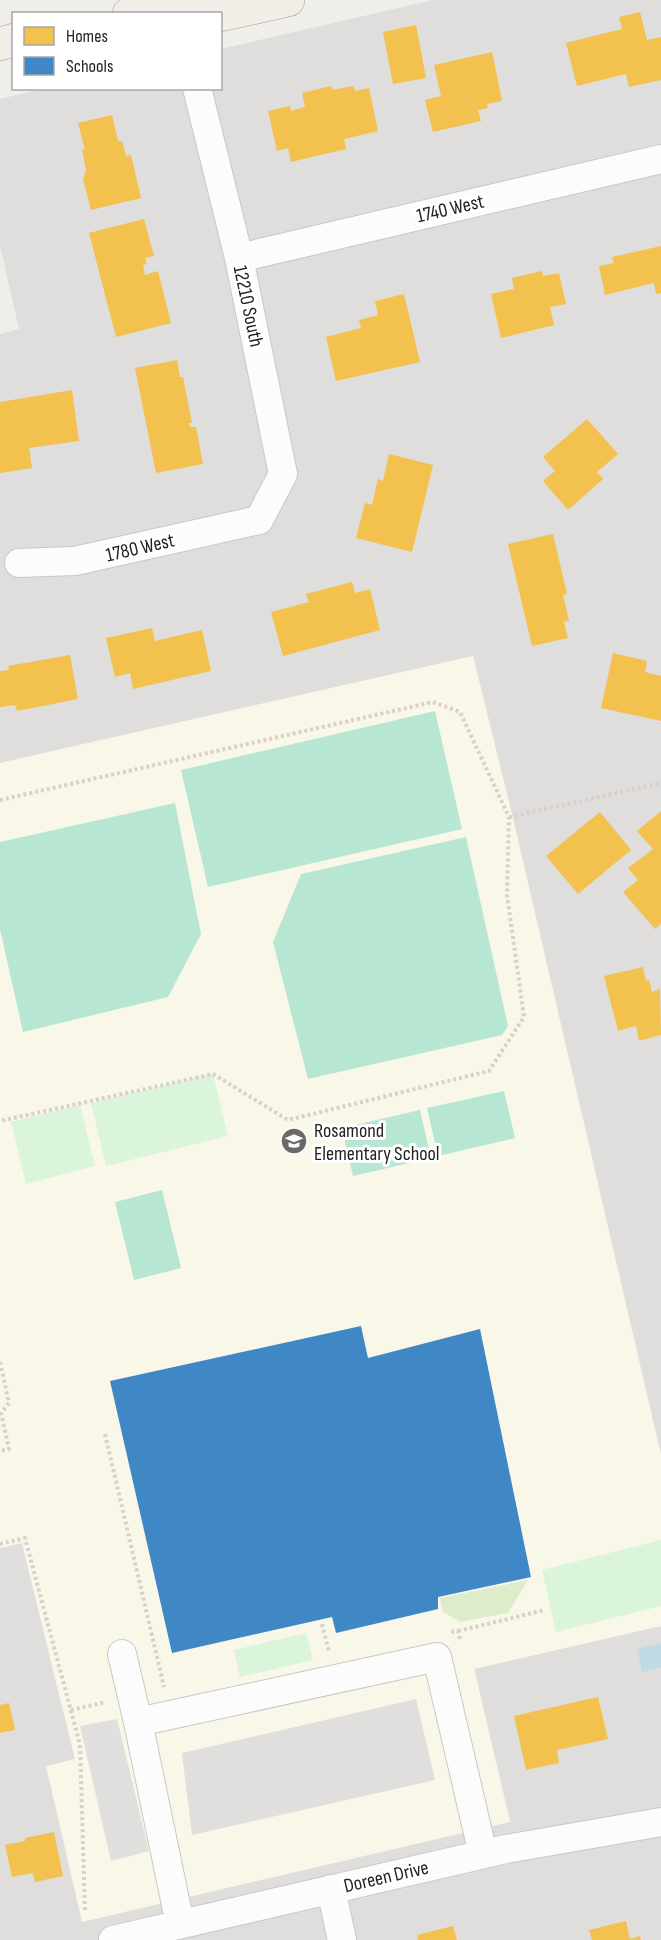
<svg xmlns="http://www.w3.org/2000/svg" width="661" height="1940" font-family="'Sofia Sans Condensed',sans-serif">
	<rect width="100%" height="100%" fill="#f0eeeb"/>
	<path fill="#dfdedc" d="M433,0H661V1455L515,827L473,656L0,763V334L19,329L0,246V99L46,88H220L221,49Z
		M22,1543L75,1759L47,1767L510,1821L474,1668L661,1626V1940H0V1548Z"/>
	<path fill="#f8f7e8" d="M473,656L515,827L661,1455V1626L474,1669L510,1822L82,1922L46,1766L75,1759L22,1543L0,1548V763Z"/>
	<path fill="#ddeccb" d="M528,1580L508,1613L460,1622L442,1611L440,1598Z"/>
	<path fill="#daf5da" d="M213,1074L228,1136L106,1166L91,1103Z
		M80,1105L95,1166L26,1184L11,1122Z
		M661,1540V1606L556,1632L542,1570Z
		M306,1633L313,1660L240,1677L234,1650Z"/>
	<path fill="#b7e6d2" d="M435,711L462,829L208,887L181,770Z
		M175,803L201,934L168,997L23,1032L0,929V842Z
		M466,837L508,1026L502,1035L308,1079L273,942L301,874Z
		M504,1091L515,1138L438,1156L427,1108Z
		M420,1110L431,1158L353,1176L342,1128Z
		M162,1190L181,1268L134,1280L115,1202Z"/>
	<path fill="#e0dfde" d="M416,1699L435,1780L192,1835L182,1753Z
		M117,1719L149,1851L111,1861L80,1726Z"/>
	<path fill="#bfdbe3" d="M661,1643V1667L642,1672L637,1649Z"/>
	<path fill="#f2c14e" d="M640,12L647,40L661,37V80L629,87L626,74L577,86L566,43L622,29L619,17Z
		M416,25L426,78L393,84L383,32Z
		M492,52L502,101L487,104L488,108L478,110L481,121L433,132L425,100L441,96L434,65Z
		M331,86L332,90L353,86L355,91L369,88L378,131L344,139L346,149L291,162L288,148L277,151L268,111L290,106L291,111L305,107L302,93Z
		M112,115L118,141H122L126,156L131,155L141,198L91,210L83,179L86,170L82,150H85L78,123Z
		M144,219L154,256L145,258L147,264L143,265L145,275L158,271L171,323L116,337L89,233Z
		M661,246V293L656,294L654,283L605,295L599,266L614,263L612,257Z
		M542,271L543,276L559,273L566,304L550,307L554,325L501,338L491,294L514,289L512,278Z
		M404,294L420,362L336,381L326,337L361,328L359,320L378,315L375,301Z
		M177,360L180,377H183L192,423H189L190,427H196L203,464L156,473L135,368Z
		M72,390L79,441L29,448L32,468L0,473V402Z
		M587,419L618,454L597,472L603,479L568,510L543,481L555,471L543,457Z
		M389,454L433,465L412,552L356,538L365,503L372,505L378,479L383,481Z
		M553,534L567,594L563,595L569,621L564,622L568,638L532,646L508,544Z
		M352,582L355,593L370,589L380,630L283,656L271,612L309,602L306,594Z
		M152,628L155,641L202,630L211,671L133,689L130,673L115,677L106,638Z
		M613,653L647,661L645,672L661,676V721L601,708Z
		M70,655L78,699L17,711L15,705L0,707V671L9,670L8,666Z
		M661,811V924L655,929L623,892L638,880L628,868L653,849L637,831Z
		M600,812L631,850L578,894L546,856Z
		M643,967L646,981L649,980L652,992L660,989L661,1035L639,1041L636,1026L618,1031L604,976Z
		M598,1697L608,1739L557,1750L559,1763L526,1770L514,1716Z
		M9,1703L15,1730L0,1733V1705Z
		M54,1832L63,1876L35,1882L33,1873L12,1877L5,1845L25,1841V1838Z
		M626,1921L630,1939L640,1936L641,1940H592L589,1930Z
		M453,1926L457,1940H418L417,1935Z"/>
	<path fill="#3f88c5" d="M361,1326L368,1358L480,1329L531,1577L438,1597V1609L336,1633L332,1617L172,1653L110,1381Z"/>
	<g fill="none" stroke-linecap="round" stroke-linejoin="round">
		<defs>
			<path id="minor" d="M239,258L661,159
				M19,563L75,561L259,520L283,474L239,258L197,88
				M122,1654L138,1722
				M331,1889L342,1940
				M180,1924L138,1722L437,1657L483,1854
				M113,1940L506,1849L661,1822"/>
			<path id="major" d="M129,14L176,3L209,14
				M220,15L288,0
				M0,44L14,40"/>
		</defs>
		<use href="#minor" stroke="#c9c8c7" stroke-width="30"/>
		<use href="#major" stroke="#a79c86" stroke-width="34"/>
		<path stroke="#dccecd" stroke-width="4" stroke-dasharray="3 3" stroke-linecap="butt" d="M0,800L433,702L460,712L509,817L507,895L524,1017L489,1071L288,1120L213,1074L0,1121
			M509,817L661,783
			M0,1362L9,1403L1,1413L9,1449L0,1451
			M105,1434L164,1687
			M0,1544L25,1538L80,1745L85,1911
			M322,1624L329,1652
			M458,1631L545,1610
			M451,1632L458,1631L460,1639
			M71,1710L106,1702"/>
		<use href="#minor" stroke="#fdfcfc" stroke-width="28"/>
		<use href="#major" stroke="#f3ede7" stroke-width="33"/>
	</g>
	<defs>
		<symbol id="school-disc" viewBox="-11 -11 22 22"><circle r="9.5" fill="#6a6968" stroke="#fff"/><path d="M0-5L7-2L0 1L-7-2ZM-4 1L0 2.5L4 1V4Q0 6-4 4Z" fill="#fff"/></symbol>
	</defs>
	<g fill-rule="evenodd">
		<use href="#school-disc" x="279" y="1126" width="30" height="30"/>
	</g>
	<g text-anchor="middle" stroke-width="6" stroke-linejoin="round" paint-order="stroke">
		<g font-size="20" fill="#222" stroke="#fff">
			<text transform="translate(450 208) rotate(-13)" y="7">1740 West</text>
			<text transform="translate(249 306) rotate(78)" y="7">12210 South</text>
			<text transform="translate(140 547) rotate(-13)" y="7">1780 West</text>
			<text transform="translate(386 1876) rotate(-13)" y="7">Doreen Drive</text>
		</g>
		<g font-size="20" fill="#222" stroke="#fff" text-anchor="start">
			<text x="314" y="1137">Rosamond<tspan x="314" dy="23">Elementary School</tspan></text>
		</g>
	</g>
	<rect x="12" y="12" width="210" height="78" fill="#ffffff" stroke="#a7a7a7" stroke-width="1.5"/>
	<rect x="24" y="27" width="30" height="18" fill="#f2c14e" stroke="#a7a7a7" stroke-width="1.5"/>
	<text x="66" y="42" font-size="18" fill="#222222">Homes</text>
	<rect x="24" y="57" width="30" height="18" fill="#3f88c5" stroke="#a7a7a7" stroke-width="1.5"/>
	<text x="66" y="72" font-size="18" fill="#222222">Schools</text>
</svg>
